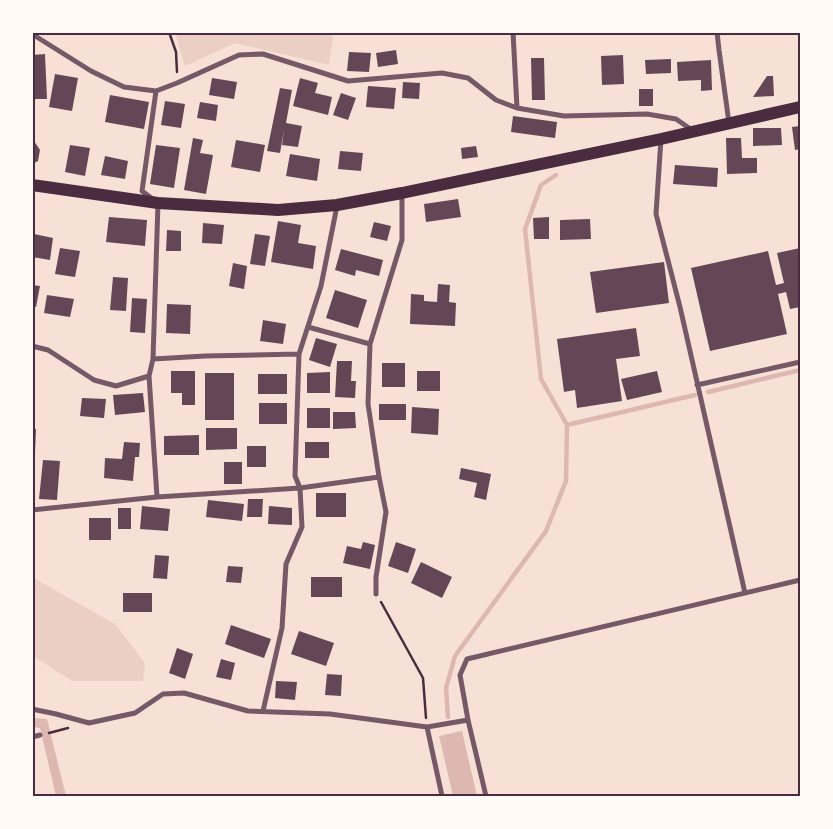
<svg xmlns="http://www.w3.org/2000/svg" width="833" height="829" font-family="Literata,serif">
	<rect width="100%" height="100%" fill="#f7e1d7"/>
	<path fill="#ebcfc5" d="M331,32L333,38L329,65L235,43L185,66L175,33Z
		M32,577L115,624L145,663L143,681H72L33,656Z"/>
	<path fill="#dcb8b0" d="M32,718L47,719L66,796H56L40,728L33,727Z
		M462,731L477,796H453L439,736Z"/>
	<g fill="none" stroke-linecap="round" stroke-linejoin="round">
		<path stroke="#dcb8b0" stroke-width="4.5" d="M708,392L800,370
			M567,425L695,395
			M448,717L446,688L455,656L546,531L566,481L567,425L541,379L525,229L541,185L556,175"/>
	</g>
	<path fill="#644757" d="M396,50L398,64L378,67L376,53Z
		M349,52L371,53L369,72L347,71Z
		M45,54L47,99H32V55Z
		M623,55L624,84L602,85L601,56Z
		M531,58H544L545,100H532Z
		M671,59V73L646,74L645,60Z
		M711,60L712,90L701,91V80L678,81L677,62Z
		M55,74L78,78L72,111L49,107Z
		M767,76H773L774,96L753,97Z
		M212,78L237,82L234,99L209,95Z
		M300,78L318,83L315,93L332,97L328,115L293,106Z
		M403,82L420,83L419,99L402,98Z
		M368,86L396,88L394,109L366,107Z
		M280,88L292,90L286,123L302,126L298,147L282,145L284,130L280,153L267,151Z
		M639,89H653V106H639Z
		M341,93L356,98L348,120L333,115Z
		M110,95L149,102L144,129L105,122Z
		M165,101L185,104L181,128L161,125Z
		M200,102L218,105L216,121L197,118Z
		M513,116L557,122L555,138L511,132Z
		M800,126V149L795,150L792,127Z
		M753,128H781L782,145L753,146Z
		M193,138L203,140L200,153L213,155L206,194L184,190Z
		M726,138H741L742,158H757V173L727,174Z
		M236,140L265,145L260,172L231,167Z
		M32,141H34L40,150L38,161L32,164Z
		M70,145L90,148L85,176L65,172Z
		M156,145L180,148L174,188L150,184Z
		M476,146L478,157L462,159L461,148Z
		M340,151L363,153L361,171L338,169Z
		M290,154L320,159L317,181L286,176Z
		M105,156L128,161L125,179L101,175Z
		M675,165L718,168L717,187L673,184Z
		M458,199L461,217L426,222L424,204Z
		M109,217L147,220L145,246L106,242Z
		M549,217V239H534L533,218Z
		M590,219L591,239L560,240V220Z
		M278,221L301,225L298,243L316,246L313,269L271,262Z
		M374,222L391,226L387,241L370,237Z
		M203,223L224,225L222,244L202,243Z
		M167,230L181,231V251H166Z
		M34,234L53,238L50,260L32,257Z
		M255,234L270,236L265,266L250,264Z
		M60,248L80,251L75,277L55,274Z
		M800,248V307L790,309L786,292L778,294L787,334L710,351L691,268L768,251L776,285L784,283L777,253Z
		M341,249L383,260L379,276L356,270L355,276L335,270Z
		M664,262L669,303L596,313L590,272Z
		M233,263L247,266L244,289L229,286Z
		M113,277L128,278L126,311L110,310Z
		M438,284L450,285L449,302L456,303L455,326L410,324L411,294L424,295V301L437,302Z
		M32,285L40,286L36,307L32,306Z
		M335,290L367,300L358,328L326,318Z
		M47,295L74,299L70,317L44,313Z
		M132,298L147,299L145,333L130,332Z
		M167,304L191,305L190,334L166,333Z
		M263,320L286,324L283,344L260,341Z
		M636,328L640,356L616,359L622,401L577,408L575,390L564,392L557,339Z
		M316,338L337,344L330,367L309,360Z
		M337,361H352L351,381H356L355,398L335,397Z
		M382,363H405V387H382Z
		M171,371H195V405H182V393H171Z
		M417,371H440V391H417Z
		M657,371L662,392L627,400L621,379Z
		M330,372V393H307V373Z
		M205,373H234V420H205Z
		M258,374H287V394H258Z
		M143,393L145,412L115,415L113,395Z
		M82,398L106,399L104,418L80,416Z
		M259,403H287V424H259Z
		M379,404H406V420H379Z
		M412,407L439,409L438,435L411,433Z
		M307,408H330V428H307Z
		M333,412H355L356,428L333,429Z
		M206,428H237V449L206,450Z
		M32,429H36L35,453H32Z
		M199,435V455H164V436Z
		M124,442L140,443L139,457H135L133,481L104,478L105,458L122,459Z
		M305,442H329V458H305Z
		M247,446H266V467H247Z
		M43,460L60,461L57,500L39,499Z
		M224,462H242V484H224Z
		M461,468L491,474L486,500L474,497L477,483L459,479Z
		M316,493H346V517H316Z
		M248,499H263L262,517H247Z
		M208,500L244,504L242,521L206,517Z
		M142,506L170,509L168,531L140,529Z
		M269,506L292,508V525L268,524Z
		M118,508H131V529H118Z
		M89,518H111V540H89Z
		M363,542L375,545L370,569L343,563L347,546L361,549Z
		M396,542L416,549L408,573L388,566Z
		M155,555L169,556L167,579L153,578Z
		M421,562L452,577L442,598L411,583Z
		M228,566L243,567L241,583L226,582Z
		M311,577H342V597H311Z
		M123,593H152V612H123Z
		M231,625L271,639L264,658L225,644Z
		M299,631L334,643L326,666L291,654Z
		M177,648L193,654L185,679L169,673Z
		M221,659L235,663L231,680L216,677Z
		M327,674L342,675L341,696L325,695Z
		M276,681L297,682L295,700L275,698Z"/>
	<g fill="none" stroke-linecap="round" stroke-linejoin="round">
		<path stroke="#4a2c40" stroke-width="2.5" d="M169,32L176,52L177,72
			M381,602L423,678L426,718
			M49,733L68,728"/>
		<path stroke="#755966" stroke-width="5" d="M513,32L517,108
			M717,32L719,50L729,123
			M32,34L91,71L124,87L156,91L177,83L239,55L263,54L348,81L442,73L468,78L496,100L517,108L564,116L647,114L676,119L692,130
			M156,91L142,191L158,203L153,359L149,376L157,497
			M661,139L656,214L680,307L745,593
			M308,327L370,344
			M32,346L48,350L94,380L116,386L149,376
			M153,359L205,356L299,354
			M697,385L800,362
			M32,510L157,497L300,488L379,477L368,404L370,344L402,240V194
			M376,594V577L386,512L379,477
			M32,709L56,714L89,723L135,713L163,694L184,693L248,711L330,714L427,727L468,720
			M263,711L282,628L286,564L302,527L300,488L295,476L299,354L321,286L337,206
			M427,727L442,796
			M32,737L40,735
			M486,796L468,720L460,675L467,659L800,580"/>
		<path stroke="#4a2c40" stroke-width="12" d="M32,185L158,203L278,210L337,205L402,193L661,139L800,107"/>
	</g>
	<rect width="833" height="829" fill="none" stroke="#fffaf5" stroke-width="68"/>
	<rect x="34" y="34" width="765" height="761" fill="none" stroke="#4a2c40" stroke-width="2"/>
</svg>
